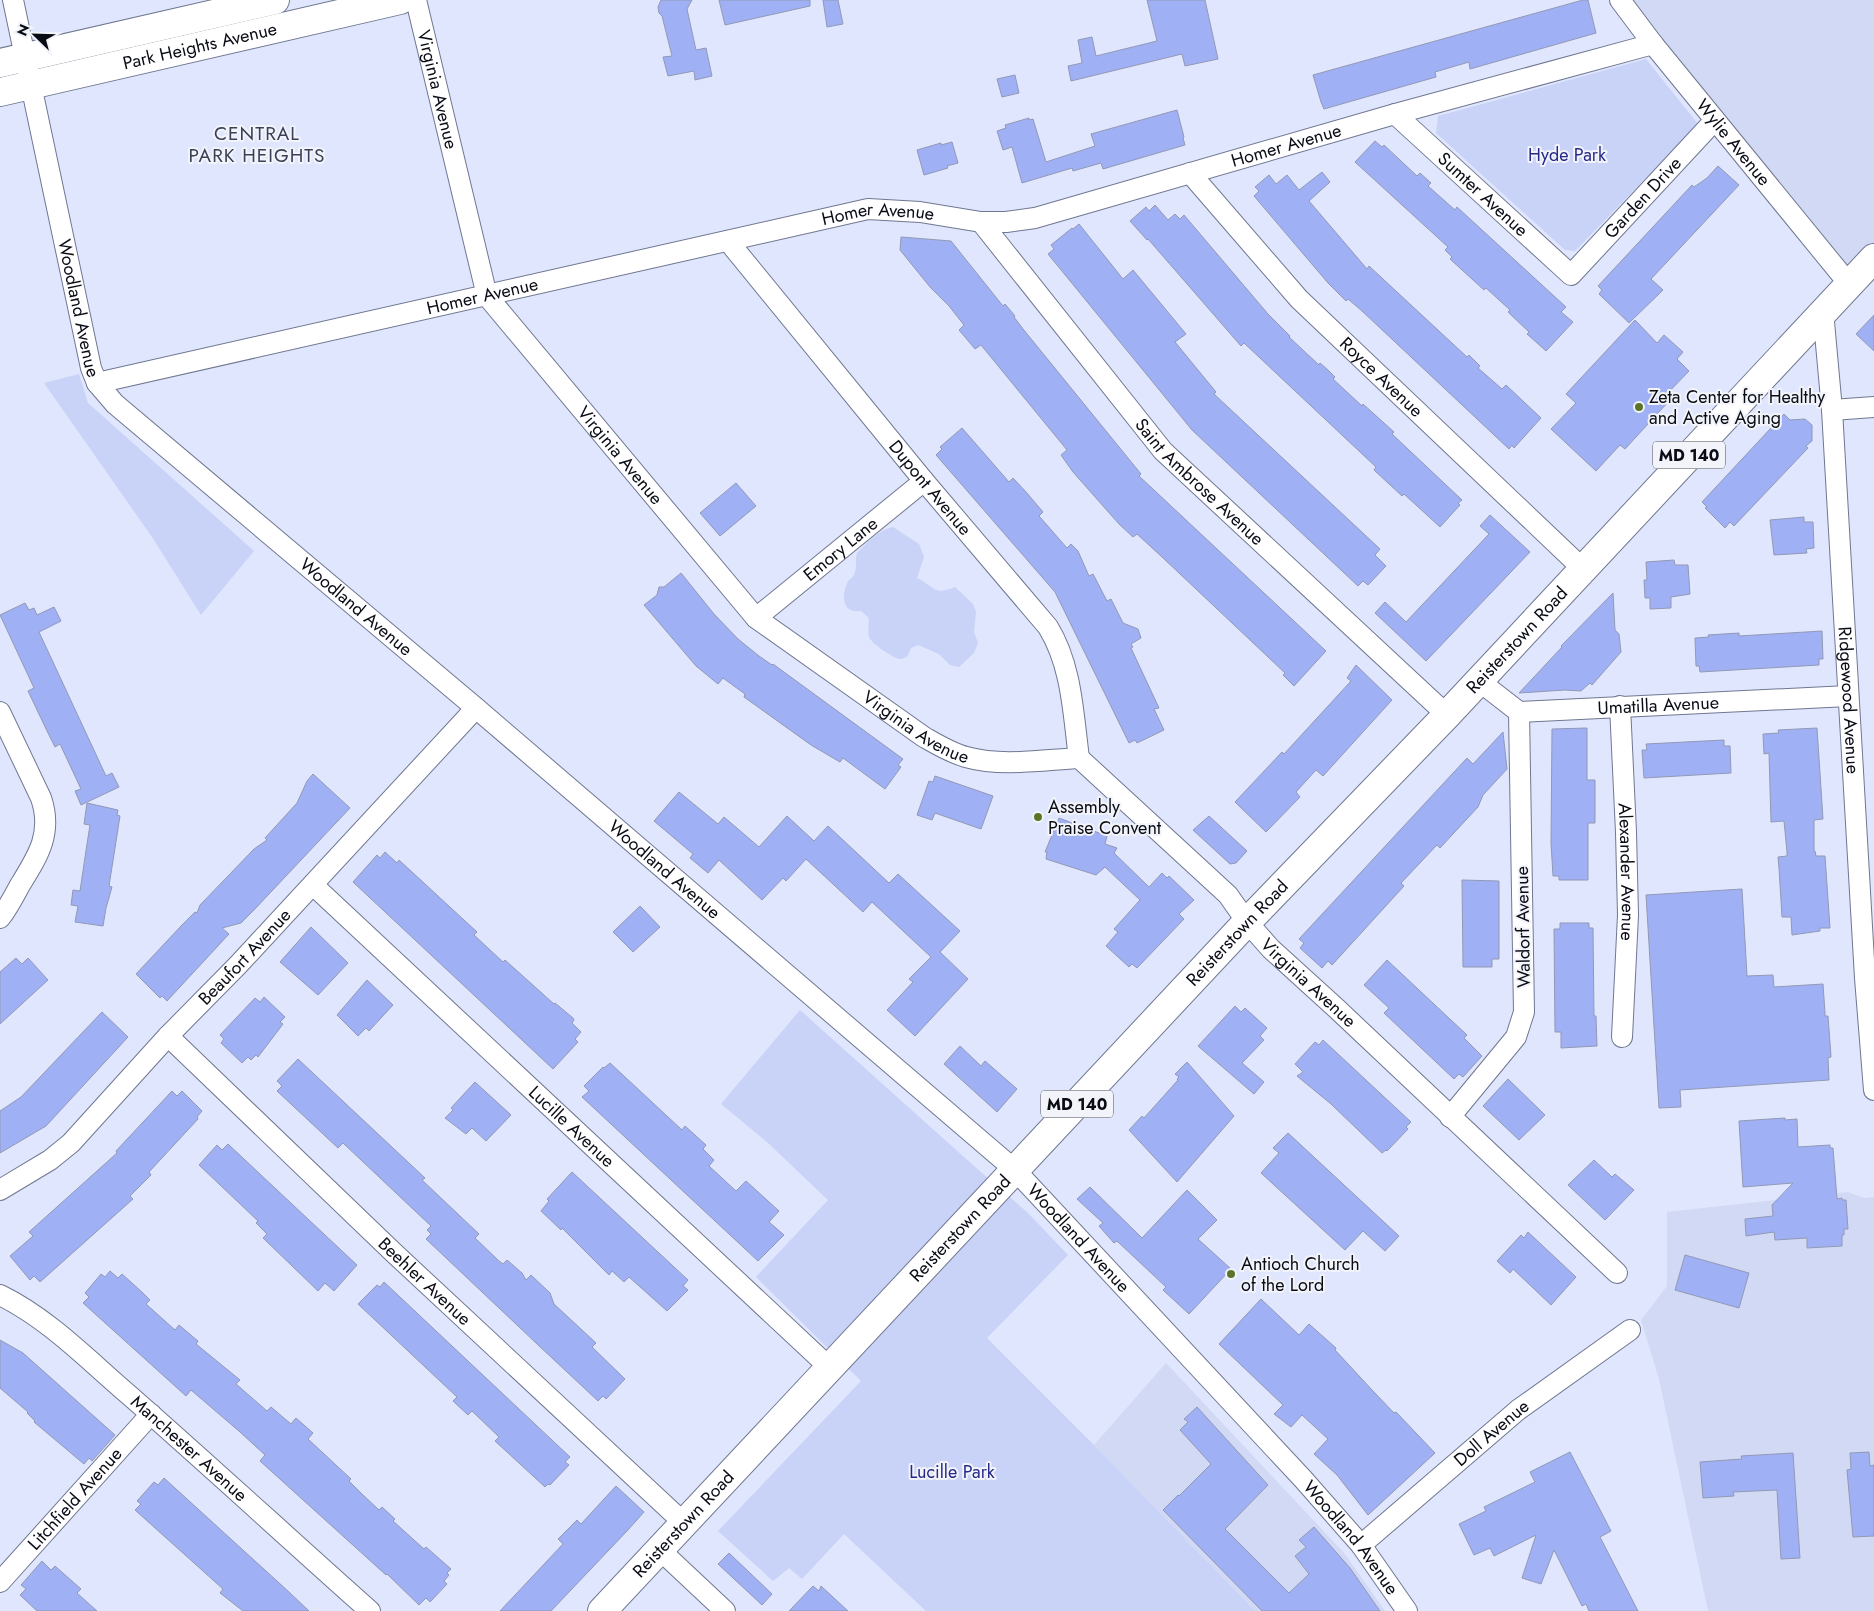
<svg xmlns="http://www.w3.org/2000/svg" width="1874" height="1611" font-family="Jost,sans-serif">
	<rect width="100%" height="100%" fill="#dfe6fd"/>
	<path fill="#d1d9f5" d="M1623,0H1874V263L1852,286Z
		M1848,1192L1864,1198L1874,1197V1611H1708L1659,1379L1641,1320L1667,1286V1212Z
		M1166,1363L1345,1554L1385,1611H1255L1094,1445Z"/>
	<path fill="#c9d2f7" d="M1646,59L1698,124L1575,251L1565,250L1436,133L1438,116Z
		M79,374L88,403L254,551L201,615L152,537L44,383Z
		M893,527L919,544L924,557L917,578C935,587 934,596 955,587L973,604L976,612L974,632L978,643L974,653L959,667L950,665L939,654L918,645L911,648C909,653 908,658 901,659C895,660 871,643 869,637C867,631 870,623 868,617L861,611C845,613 842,602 845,589C846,586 847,583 848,581C851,578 854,577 855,572C857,566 855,559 857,553C867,543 878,530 893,527Z
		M800,1010L974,1166L1028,1213L1068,1255L987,1338L1094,1445L1255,1611H926L844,1534L802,1579L789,1568L773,1581L718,1531L861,1381L756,1277L828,1200L767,1142L721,1104Z"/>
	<path fill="#a0b0f5" stroke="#9299b5" d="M661,0H692L687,9L696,50L706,48L712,76L695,80L694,71L668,76L663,57L672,56L662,16L659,13L658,7Z
		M719,0H810V6L725,25Z
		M823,0H838L843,24L827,27Z
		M1147,0H1205L1218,59L1185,66L1182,54L1071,81L1068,66L1082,63L1078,40L1092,37L1096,56L1157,41Z
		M1583,0H1588L1596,33L1470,69L1469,62L1435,72L1436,77L1324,109L1321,102L1313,75Z
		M1015,75L1019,93L1002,97L997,79Z
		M1177,110L1184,137L1183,138L1185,145L1103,169L1101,163L1073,171L1072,168L1022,183L1012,147L1003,150L997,131L1006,128L1005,125L1029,118V120L1033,119L1046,162L1095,146L1091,134Z
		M1375,141L1382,147L1384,145L1417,176L1420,173L1431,183L1428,186L1455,210L1457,207L1566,307L1561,312L1573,322L1546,351L1527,334L1529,332L1508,312L1510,310L1486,288L1484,290L1450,259L1452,257L1445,250L1448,247L1355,162Z
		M952,142L958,163L947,166L948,168L924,175L917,150L941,143V145Z
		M1718,166L1739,185L1651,279L1663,290L1629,323L1599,294L1602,290L1598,286L1692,185L1694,187L1707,178Z
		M1322,172L1330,182L1309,201L1367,269L1369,266L1467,357L1469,355L1480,366L1478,368L1502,389L1506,385L1541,418L1514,448L1512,445L1509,449L1362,311L1348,299L1346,301L1328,283L1254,196L1259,191L1255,187L1269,175L1276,184L1287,175L1299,190Z
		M1155,205L1168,220L1175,214L1180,219L1184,215L1268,314L1290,336L1289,337L1319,365L1320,363L1328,370L1335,377L1333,379L1362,406L1363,404L1394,432L1392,434L1462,500L1458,503L1460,505L1440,527L1404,494L1402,496L1374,470L1376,467L1244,343L1241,346L1148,239L1147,240L1130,221L1146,207L1149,211Z
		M1079,224L1123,279L1133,270L1186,334L1175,342L1216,392L1214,394L1380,549L1375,555L1386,566L1368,585L1363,581L1358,586L1192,430L1048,254L1054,249L1051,245L1072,228L1073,229Z
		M901,237L951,241L1003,306L1005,304L1015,316L1014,317L1023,329L1141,474L1139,476L1326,651L1294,686L1283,675L1285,673L1162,557L1137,534L1133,537L1119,524L1073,472L1061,455L1067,450L981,345L975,349L959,330L964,325L949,306L930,287L900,250Z
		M1874,315V351L1856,334Z
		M1635,320L1657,343L1664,335L1683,352L1677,359L1689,371L1664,397L1669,401L1625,449L1620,445L1596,471L1551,429L1576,403L1566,394Z
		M1784,414L1790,420L1805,419L1812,425V441L1806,446L1808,448L1734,526L1730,522L1725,528L1705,508L1707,507L1702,502Z
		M962,428L1009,482L1013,478L1026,492L1043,512L1039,516L1067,548L1071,544L1078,551L1089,576L1093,574L1107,601L1111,599L1123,623L1138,629L1141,638L1131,644L1133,647L1131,648L1159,708L1154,709L1164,730L1137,743L1135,740L1129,743L1055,592L936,455L942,449L940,447Z
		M736,483L756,506L720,536L700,513Z
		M1490,515L1530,552L1426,661L1375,613L1385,602L1406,622L1489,534L1480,526Z
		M1804,517V522H1813L1814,548L1806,549L1807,553L1774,555L1770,520Z
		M1674,560L1675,565H1688L1690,594L1671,597V608L1650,609V598H1645L1644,580H1647L1646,562Z
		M681,573L714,614L738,639L759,656L772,665L773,664L903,759L898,765L901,767L885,789L843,758L840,762L811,745L744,697L745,694L723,678L718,684L696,666L644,605L657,595L659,587H664Z
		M1613,593L1615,630L1619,634L1621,652L1592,685L1590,683L1581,691L1565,690L1519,693L1562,647L1561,646Z
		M25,603L29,610L34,608L37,615L54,607L61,621L39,632L106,776L112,773L119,787L81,805L75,791L81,789L60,744L55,747L48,733L28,691L34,688L0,615Z
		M1822,631L1823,659H1819V665L1700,672L1699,666H1696L1695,638L1709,637L1708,635L1739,633V636Z
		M1356,665L1392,700L1323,776L1316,770L1296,792L1300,797L1266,832L1235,802L1282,752L1284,754L1351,681L1347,678Z
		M1587,728V780H1595V823H1588V880H1559V876H1553L1551,843L1552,729Z
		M1817,728L1823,819L1814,820V851H1815L1816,856H1825L1830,928H1820V931L1792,935L1791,917H1782L1779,868L1778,857L1787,856V852L1784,821L1771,822L1769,753L1764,754L1763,734L1779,733L1778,730Z
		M1503,732L1507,769L1483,795L1478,807L1440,848L1437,845L1401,883L1404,886L1332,965L1328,961L1322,968L1300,948L1304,943L1299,939L1467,758L1473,764Z
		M1724,740V746H1730L1731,773L1644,778L1642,750H1647L1646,744Z
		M313,774L350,808L254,910L241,923L222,928L229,934L167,1001L162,996L160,998L136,974L182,925L195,912L197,913L200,905L228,876L254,849L267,840L265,838L297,803L307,781Z
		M935,776L993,796L981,829L935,813L932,820L917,815L929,781L933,782Z
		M679,792L718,824L724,817L759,847L787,816L814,841L828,826L889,883L898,874L960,931L940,952L968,979L915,1036L887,1010L913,982L909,979L931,957L872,902L863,912L806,859L786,881L783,878L762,900L719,860L708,873L690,858L693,854L654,821Z
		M87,803L118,810L117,815L120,816L109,886L112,887L106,908L103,926L75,922L78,906L71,905L73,890L80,891L87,844L90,825L84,824Z
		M1209,816L1247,851L1236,863L1230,864L1193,830Z
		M1059,818L1107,836L1105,844L1117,848L1114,853L1149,887L1162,873L1167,878L1169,876L1194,900L1179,914L1184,919L1137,968L1132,964L1129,967L1106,946L1118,932L1114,929L1140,900L1105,867L1096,875L1046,859L1047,852H1045Z
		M385,852L397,863L399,860L477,932L474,935L503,962L505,960L554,1004L555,1003L573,1018L574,1020L572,1023L581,1032L575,1039L578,1042L553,1069L353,882L377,855L380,858Z
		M1462,880L1499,881V959H1492V967H1463Z
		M1742,889L1747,976L1773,975L1774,987L1823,984L1825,1013V1016H1828L1830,1043L1831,1057L1828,1058L1829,1080L1680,1090L1681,1107L1659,1108L1646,895Z
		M640,906L660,927L633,952L613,932Z
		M1560,923H1589V928H1593L1594,1016H1596L1597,1046L1561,1048V1032H1555L1554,929H1560Z
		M311,927L348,963L318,995L280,962Z
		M16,958L22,964L28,958L48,980L0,1024V972Z
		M1387,960L1467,1035L1464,1038L1482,1056L1463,1077L1459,1074L1454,1079L1384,1013L1389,1008L1364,985Z
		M367,980L393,1005L369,1031L366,1028L358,1036L337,1015Z
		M264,997L285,1017L280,1022L283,1024L258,1057L256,1055L251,1060L248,1057L242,1063L221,1043L224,1039L220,1035L255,998L260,1002Z
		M1235,1006L1241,1012L1245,1008L1267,1028L1260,1036L1264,1040L1242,1063L1264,1082L1254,1094L1198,1046Z
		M102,1012L128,1037L46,1126L0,1153V1111L21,1097Z
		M1323,1040L1411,1122L1406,1127L1408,1129L1387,1151L1386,1150L1382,1153L1331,1104L1297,1076L1303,1072L1295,1064L1315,1042L1319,1045Z
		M960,1046L981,1066L985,1061L1017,1089L997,1112L944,1064Z
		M298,1059L425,1178L422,1180L479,1234L475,1238L499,1261L503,1264L507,1260L522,1273L526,1280L531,1275L550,1293L554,1304L596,1343L592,1347L625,1379L606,1399L603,1396L598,1401L536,1343L426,1239L431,1234L427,1230L431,1226L343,1143L338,1148L277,1091L282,1086L277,1081Z
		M1187,1062L1234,1116L1177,1182L1129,1130L1142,1116L1144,1118L1178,1080L1177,1079L1179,1077L1175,1074Z
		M610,1063L682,1130L685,1126L706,1145L703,1149L714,1160L709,1166L736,1191L746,1181L779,1211L769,1222L784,1235L758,1261L582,1097L589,1091L584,1086L603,1067L604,1068Z
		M1508,1079L1545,1115L1519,1140L1483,1106Z
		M475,1082L511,1115L486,1141L472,1128L466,1134L445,1118L453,1110L451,1108Z
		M172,1091L177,1096L182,1091L202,1111L197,1117L198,1119L149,1172L151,1175L130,1196L133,1199L40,1282L34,1276L30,1280L10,1256L33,1236L29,1232L117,1153L116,1151Z
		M1785,1118V1120L1797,1119L1798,1147L1830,1145V1148H1833L1837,1199L1842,1198V1200H1846L1848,1229H1844V1235H1842V1246L1807,1248V1238L1775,1240L1774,1232L1746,1236L1745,1219L1773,1216L1772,1205L1793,1183L1743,1187L1739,1121Z
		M1288,1133L1399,1236L1385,1251L1363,1231L1345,1250L1261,1173L1279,1153L1273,1148Z
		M228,1144L357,1265L334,1291L325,1283L318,1291L263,1238L267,1234L256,1223L258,1221L199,1165L217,1145L222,1150Z
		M1594,1160L1612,1177L1615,1174L1634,1190L1605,1220L1568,1185Z
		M572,1172L688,1280L683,1286L688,1290L667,1311L629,1277L624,1282L612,1271L609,1275L562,1228L561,1230L541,1211L549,1201L547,1199Z
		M1090,1187L1142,1238L1187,1190L1217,1220L1198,1239L1231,1269L1189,1314L1163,1290L1166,1287L1117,1241L1114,1243L1099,1226L1103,1223L1077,1199Z
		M1528,1232L1576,1277L1551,1305L1513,1269L1510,1273L1497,1261L1521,1235L1524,1238Z
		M1685,1255L1749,1273L1739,1308L1675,1290Z
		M110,1271L118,1278L122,1274L143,1293L150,1300L146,1304L175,1330L179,1325L198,1341L196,1344L240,1380L236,1384L267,1411L271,1407L291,1424L296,1418L313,1433L308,1439L351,1479L349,1481L363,1495L379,1510L382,1507L395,1519L393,1521L424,1549L426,1547L451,1569L447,1573L449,1575L444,1581L447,1584L430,1602L426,1598L419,1605L387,1574L386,1575L260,1461L265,1455L240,1432L191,1390L186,1396L83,1303L89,1297L85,1293L101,1274L105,1277Z
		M384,1282L570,1457L565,1462L569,1465L550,1485L548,1484L545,1487L495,1441L499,1437L472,1411L468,1415L453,1401L457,1397L358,1304L377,1285L380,1287Z
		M1261,1299L1299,1335L1309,1324L1336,1348L1335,1350L1373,1391L1394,1413L1396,1412L1435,1453L1368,1515L1337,1475L1314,1454L1328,1439L1302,1415L1291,1427L1274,1414L1283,1405L1219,1344Z
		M0,1340L23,1353L115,1435L92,1461L89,1458L84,1464L34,1422L35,1421L27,1413L28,1412L0,1388Z
		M1197,1407L1268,1485L1225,1529L1289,1593L1309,1574L1295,1556L1306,1547L1299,1540L1314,1527L1350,1568L1380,1611H1262L1163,1510L1178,1495L1179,1496L1211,1464L1180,1430L1188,1422L1184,1419Z
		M1570,1452L1611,1531L1600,1537L1638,1611H1589L1586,1604L1582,1606L1554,1550L1541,1584L1522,1578L1536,1535L1494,1556L1490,1548L1474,1555L1459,1524L1486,1511L1484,1507L1535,1482L1530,1472Z
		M1869,1452L1870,1466L1874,1465V1536L1853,1537L1847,1470L1851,1469L1850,1453Z
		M1793,1453L1800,1558L1781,1559L1777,1490L1733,1492L1734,1496L1703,1498L1700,1462L1742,1459L1741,1456Z
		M164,1478L289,1592L309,1611H243L220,1593L223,1589L135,1510L141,1504L137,1501L154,1482L158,1485Z
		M616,1486L644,1512L627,1531L551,1611H500L563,1544L558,1539L577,1520L581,1524Z
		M729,1553L772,1594L762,1605L718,1564Z
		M42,1561L51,1570L55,1566L81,1589L77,1593L97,1611H37L20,1595L26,1589L21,1585Z
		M813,1586L819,1591L821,1586L848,1611H789Z"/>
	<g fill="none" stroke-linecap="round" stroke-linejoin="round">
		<defs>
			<g id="street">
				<path id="s1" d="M13,0L91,368L97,383L115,404L476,708L1016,1171L1303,1479L1361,1545L1407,1611"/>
				<path id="s2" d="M416,0L487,296L756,618L924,737C938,745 951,753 966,757C1002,767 1042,760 1079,758L1228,895L1247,922L1271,949L1336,1008L1617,1273"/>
				<path id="s3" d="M1620,0L1653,44L1849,284"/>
				<path id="s4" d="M1395,114L1571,275L1715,120"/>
				<path id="s5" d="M1190,173L1299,299L1583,569"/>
				<path id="s6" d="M981,222L1163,451L1447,715"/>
				<path id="s7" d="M728,241L924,481L1048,627C1072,666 1073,713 1079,758"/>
				<path id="s8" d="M1823,311L1832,410L1865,978L1874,1090"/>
				<path id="s9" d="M97,383L868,209L920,212L981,222H1006L1035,218L1395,114L1653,44"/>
				<path d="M1832,410L1874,407"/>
				<path id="s10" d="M756,618L924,481"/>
				<path id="s11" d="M1479,681L1519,712L1848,696"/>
				<path id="s12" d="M1620,706L1626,832L1628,915L1622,1037"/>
				<path d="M0,712L41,798C53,833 38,856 20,885C14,896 8,908 0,918"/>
				<path id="s13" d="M313,885L830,1368"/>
				<path id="s14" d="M168,1036L394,1253L685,1524"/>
				<path d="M1450,1117L1516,1037L1524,1012L1519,712"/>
				<path id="s15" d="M0,1190L50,1160L71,1143L168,1036L238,965L476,708"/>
				<path id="s16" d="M0,1295C49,1319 88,1360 129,1395C210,1466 289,1539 370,1611"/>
				<path id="s17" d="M1361,1545L1518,1410L1630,1330"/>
				<path d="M660,1550L725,1611"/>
				<path id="s18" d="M0,1582L151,1414"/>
			</g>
			<g id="secondary">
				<path d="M0,63L275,0"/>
				<path id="s19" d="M0,92L400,0"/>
			</g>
			<g id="primary">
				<path id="s20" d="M602,1611L1247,922L1447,715L1874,258"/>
			</g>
		</defs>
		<use href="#street" stroke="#707791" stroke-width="22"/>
		<use href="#secondary" stroke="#707791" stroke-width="30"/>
		<use href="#primary" stroke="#707791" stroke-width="30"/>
		<use href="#street" stroke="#fff" stroke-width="20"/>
		<use href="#secondary" stroke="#fff" stroke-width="28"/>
		<use href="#primary" stroke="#fff" stroke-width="28"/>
	</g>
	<g fill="#5a7428" stroke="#f2f4fa" stroke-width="2">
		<circle cx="1639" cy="407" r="5"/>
		<circle cx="1038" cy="817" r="5"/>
		<circle cx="1231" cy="1274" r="5"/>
	</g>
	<g text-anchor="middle" stroke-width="4" stroke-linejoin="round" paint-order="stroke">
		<g fill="#f2f4fa" stroke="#4f515a" stroke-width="1">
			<rect x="1653" y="441.5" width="72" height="27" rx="4"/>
			<rect x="1041" y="1090.5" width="72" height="27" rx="4"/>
		</g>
		<g font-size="16" font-weight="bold" fill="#090b15">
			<text x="1689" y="461">MD 140</text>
			<text x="1077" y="1110">MD 140</text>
		</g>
		<g font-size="18" fill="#090b15" stroke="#f2f4fa">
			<text dy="6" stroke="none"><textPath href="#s19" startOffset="205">Park Heights Avenue</textPath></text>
			<text dy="6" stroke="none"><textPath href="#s2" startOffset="92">Virginia Avenue</textPath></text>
			<text dy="6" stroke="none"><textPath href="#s3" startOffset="182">Wylie Avenue</textPath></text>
			<text dy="6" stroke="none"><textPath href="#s9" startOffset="1220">Homer Avenue</textPath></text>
			<text dy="6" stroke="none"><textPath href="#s4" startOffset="119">Sumter Avenue</textPath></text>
			<text dy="6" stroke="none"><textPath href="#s4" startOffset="344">Garden Drive</textPath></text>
			<text dy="6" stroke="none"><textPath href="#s9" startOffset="800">Homer Avenue</textPath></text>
			<text dy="6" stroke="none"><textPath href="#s9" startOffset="395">Homer Avenue</textPath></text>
			<text dy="6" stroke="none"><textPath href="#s1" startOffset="315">Woodland Avenue</textPath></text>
			<text dy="6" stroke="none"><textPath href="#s5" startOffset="280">Royce Avenue</textPath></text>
			<text dy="6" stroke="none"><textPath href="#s2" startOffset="512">Virginia Avenue</textPath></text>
			<text dy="6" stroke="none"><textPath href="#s6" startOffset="340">Saint Ambrose Avenue</textPath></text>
			<text dy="6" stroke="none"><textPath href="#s7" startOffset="319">Dupont Avenue</textPath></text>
			<text dy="6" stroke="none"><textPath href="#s10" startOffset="109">Emory Lane</textPath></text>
			<text dy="6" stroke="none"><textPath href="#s1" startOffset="735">Woodland Avenue</textPath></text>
			<text dy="6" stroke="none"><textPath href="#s20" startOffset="1334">Reisterstown Road</textPath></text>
			<text dy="6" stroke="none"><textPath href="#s8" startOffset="390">Ridgewood Avenue</textPath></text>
			<text dy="6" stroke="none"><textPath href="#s11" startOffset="190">Umatilla Avenue</textPath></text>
			<text dy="6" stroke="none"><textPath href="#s2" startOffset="918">Virginia Avenue</textPath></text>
			<text dy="6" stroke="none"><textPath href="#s1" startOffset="1140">Woodland Avenue</textPath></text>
			<text dy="6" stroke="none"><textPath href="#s12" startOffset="166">Alexander Avenue</textPath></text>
			<text transform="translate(1523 927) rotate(-91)" y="6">Waldorf Avenue</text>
			<text dy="6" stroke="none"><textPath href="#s20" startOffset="929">Reisterstown Road</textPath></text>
			<text dy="6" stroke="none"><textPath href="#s15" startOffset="340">Beaufort Avenue</textPath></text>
			<text dy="6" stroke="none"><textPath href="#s2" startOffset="1412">Virginia Avenue</textPath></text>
			<text dy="6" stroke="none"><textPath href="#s13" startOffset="354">Lucille Avenue</textPath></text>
			<text dy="6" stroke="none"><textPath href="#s20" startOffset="524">Reisterstown Road</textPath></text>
			<text dy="6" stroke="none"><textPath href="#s1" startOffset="1695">Woodland Avenue</textPath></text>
			<text dy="6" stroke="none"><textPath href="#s14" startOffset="355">Beehler Avenue</textPath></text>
			<text dy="6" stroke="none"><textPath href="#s17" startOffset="172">Doll Avenue</textPath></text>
			<text dy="6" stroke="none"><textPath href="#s16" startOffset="244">Manchester Avenue</textPath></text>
			<text dy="6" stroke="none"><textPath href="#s18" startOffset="112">Litchfield Avenue</textPath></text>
			<text dy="6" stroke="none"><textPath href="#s20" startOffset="119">Reisterstown Road</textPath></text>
			<text dy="6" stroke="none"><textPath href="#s1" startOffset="2100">Woodland Avenue</textPath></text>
		</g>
		<g font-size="18" fill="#262989" stroke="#f2f4fa">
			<text x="1567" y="161">Hyde Park</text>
			<text x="952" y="1478">Lucille Park</text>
		</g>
		<g font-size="18" fill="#090b15" stroke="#f2f4fa" text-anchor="start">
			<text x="1649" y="403">Zeta Center for Healthy<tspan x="1649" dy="21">and Active Aging</tspan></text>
			<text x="1048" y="813">Assembly<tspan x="1048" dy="21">Praise Convent</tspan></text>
			<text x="1241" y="1270">Antioch Church<tspan x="1241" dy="21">of the Lord</tspan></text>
		</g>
		<g font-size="19" letter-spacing="1" fill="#3a4057" stroke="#f2f4fa">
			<text x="257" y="140">CENTRAL<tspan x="257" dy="22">PARK HEIGHTS</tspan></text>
		</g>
	</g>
	<g transform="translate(35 35) rotate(293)" stroke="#f2f4fa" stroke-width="4" paint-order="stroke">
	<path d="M0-4L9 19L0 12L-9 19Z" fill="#090b15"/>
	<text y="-8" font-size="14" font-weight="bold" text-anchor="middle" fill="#090b15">N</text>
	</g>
</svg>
